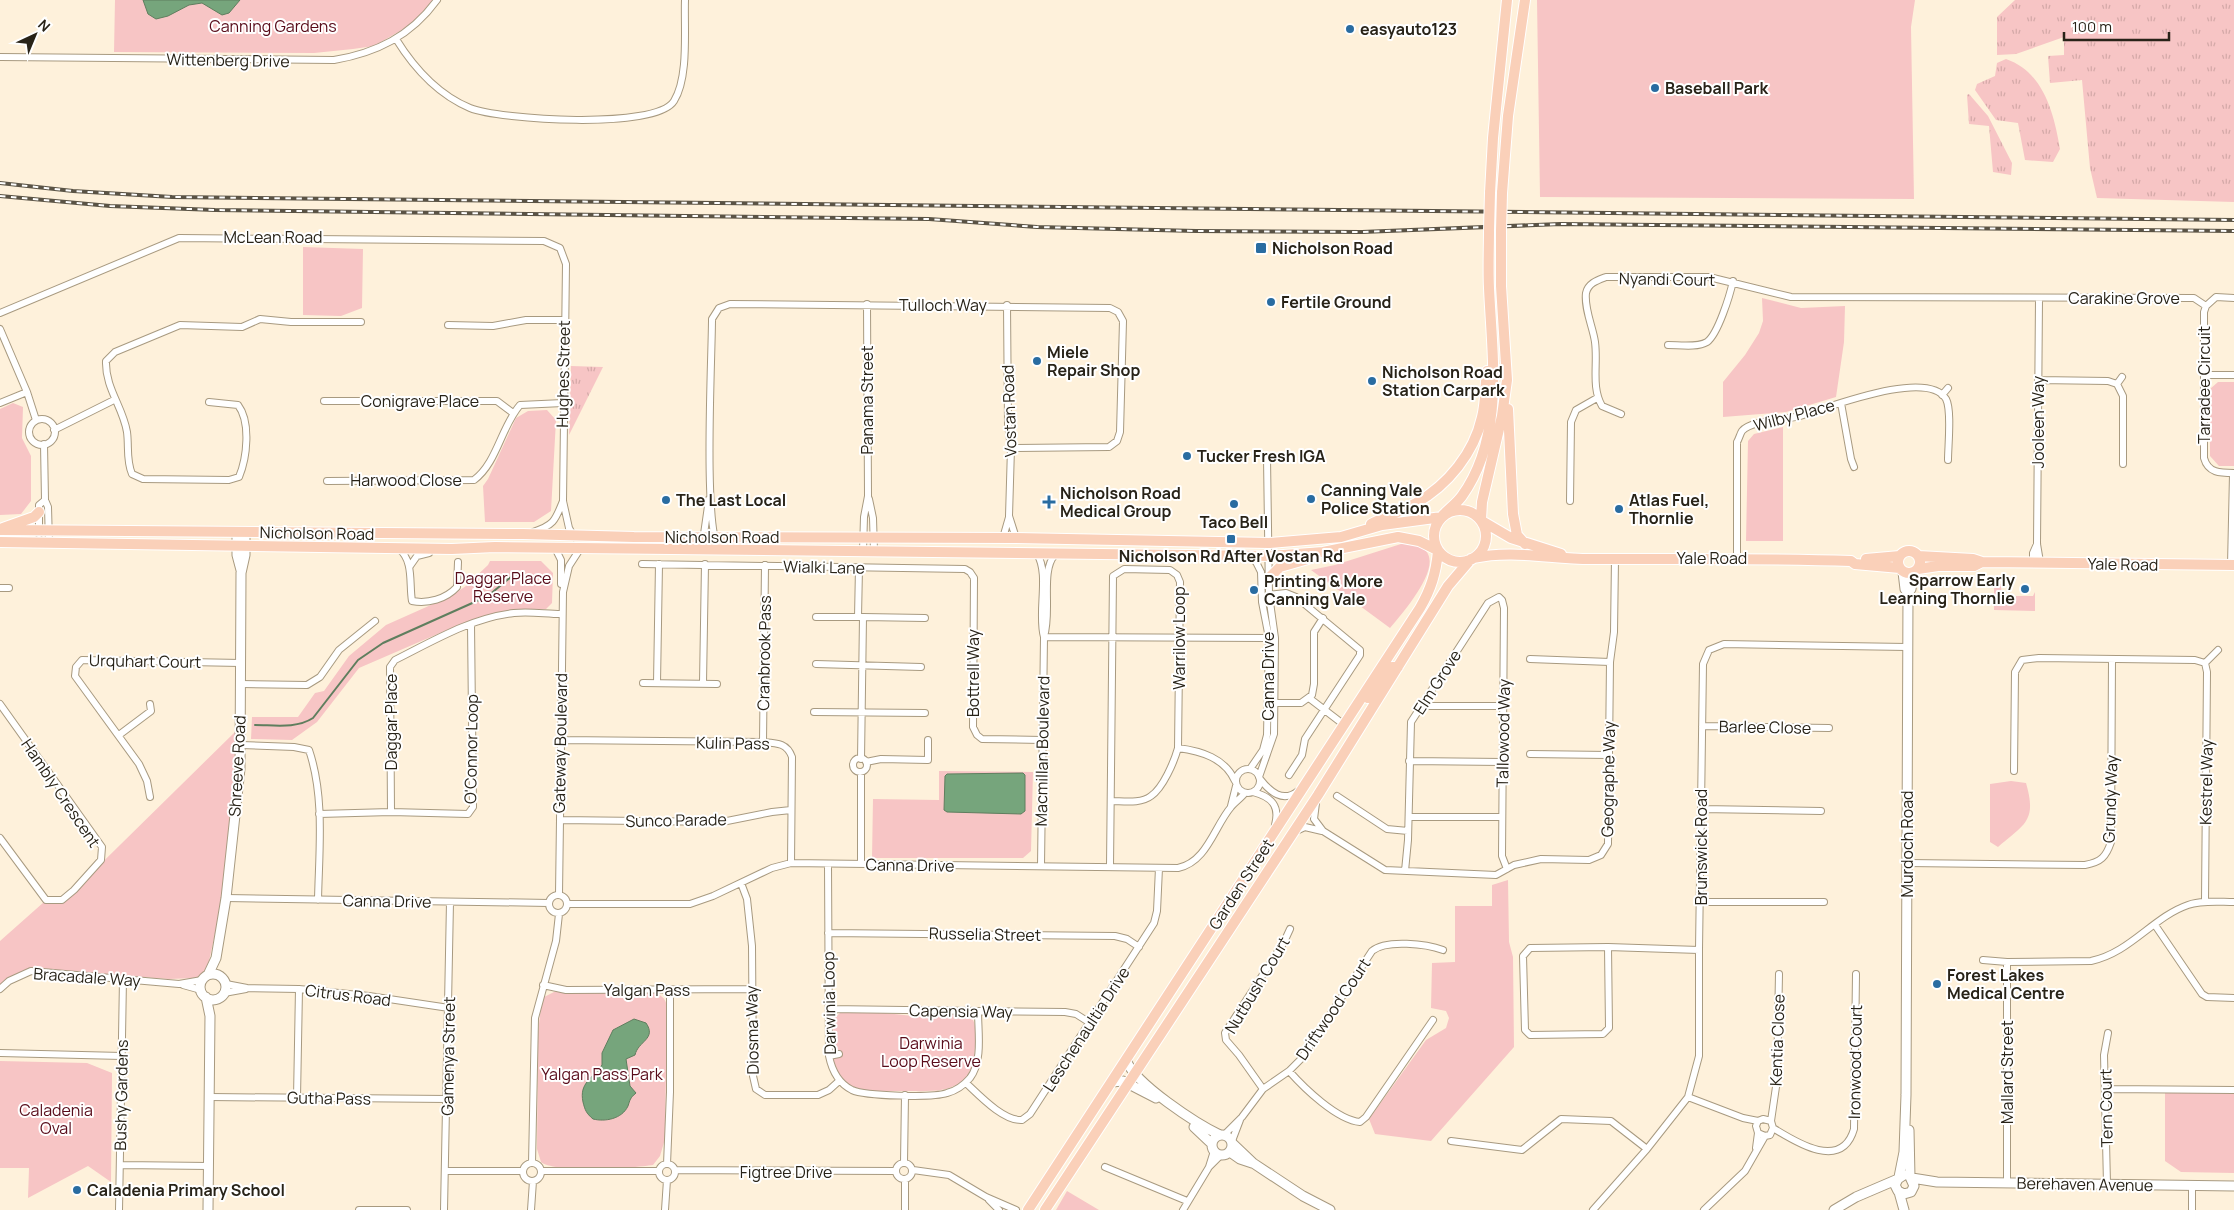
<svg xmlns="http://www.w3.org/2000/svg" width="2234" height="1210" font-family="Manrope,sans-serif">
	<defs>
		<pattern id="grass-tufts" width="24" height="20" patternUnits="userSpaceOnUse" patternTransform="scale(1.25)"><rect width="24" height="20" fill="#f7c5c5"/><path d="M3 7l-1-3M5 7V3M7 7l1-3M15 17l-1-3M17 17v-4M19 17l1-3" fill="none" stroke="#d4a9a8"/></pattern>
	</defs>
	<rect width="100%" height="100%" fill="#fef1db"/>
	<path fill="url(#grass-tufts)" d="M2015,0H2234V202L2097,198L2090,168L2082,80L2050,83L2048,56L2064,55V37L2016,54L1997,55V17Z
		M2006,59C2044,72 2054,114 2060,149L2053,162L2025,160L2018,123L1996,120L1975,90L1977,84L1995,76L1997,63Z
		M1969,94L1988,116L2012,163L2011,175L1993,172L1989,126L1969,124L1967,95Z
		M571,366L603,367L569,435Z"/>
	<path fill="#f7c5c5" d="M115,0H433L412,24L374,46L353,49L314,53L114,52Z
		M1537,0H1915L1911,27L1914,199L1540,197Z
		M303,247L363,249L362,308L341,316L303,315Z
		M1762,298L1801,308L1845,306L1844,342L1836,397L1786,412L1723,417V382L1745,355L1759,333L1763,321Z
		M2218,382H2234V466H2219L2210,456V389Z
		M13,403L23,407L22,438L31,456V501L21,514L0,515V409Z
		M547,410L556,420L551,511L534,522H485L483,486L488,479L516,418L528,411Z
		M1783,427V541H1746L1748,441L1754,434Z
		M1401,544C1464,543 1406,609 1390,628L1311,570L1335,565Z
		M490,561H541L553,573L552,603L546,609L517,611L463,623L359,668L317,722L292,740L251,739L252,717H298L315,693L324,691L349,656L386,625L451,596L466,586L488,565Z
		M1994,584H2001L2002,604L2015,603L2016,596H2033L2035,592V611L1994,610Z
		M236,731L230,833L220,910L208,966L203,975L196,978L169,979L30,969L0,988V941L44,902H62Z
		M939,771L1033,772L1031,851L1023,858H872L873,799L939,800Z
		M2011,781L2026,783C2037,821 2025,824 1998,847L1990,842V784Z
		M1508,880L1509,942L1513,957L1514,1047L1431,1141L1375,1134L1369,1119L1426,1040L1446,1028L1449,1018L1446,1011L1431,1008L1432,963L1455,962V906H1492V885Z
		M554,992L653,993C661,995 665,997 667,1006L665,1139L660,1156L653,1165C635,1168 553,1173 541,1162L537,1149L538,1033L541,1006L544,997Z
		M840,1013H885L913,1016L924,1013L968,1014C978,1021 975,1036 975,1046C974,1090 946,1092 910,1091C895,1091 879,1091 864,1091C827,1080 832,1051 832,1020Z
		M0,1061L87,1063L112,1073L111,1182L88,1166L28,1198L29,1168H0Z
		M2165,1093H2234V1173L2181,1172L2165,1161Z
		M1067,1191L1099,1210H1056Z"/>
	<path fill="#76a57c" stroke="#5f7e5e" d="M143,0H240L229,13L222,15L202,3L189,5L168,16L156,19L148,14Z
		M1023,773L1025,775V811L1021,814L947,812L944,810L945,776L947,774Z
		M634,1019L646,1023C657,1039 638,1041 635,1055L626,1059L630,1086L636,1093C630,1098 630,1100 628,1106C622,1119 605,1122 593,1119C586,1113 585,1110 583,1102C579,1083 592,1079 602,1065V1053L613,1030Z"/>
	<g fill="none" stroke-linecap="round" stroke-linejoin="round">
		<path stroke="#5f7e5e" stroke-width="2" d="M255,725C274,725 296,729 313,718L358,660L383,643L488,596L512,576"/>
		<defs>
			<path id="street" d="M396,39C414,68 439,95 470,108C500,120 656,130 674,101C689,77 684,29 685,0
				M0,57L334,60C376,53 411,36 437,0
				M2234,298L2216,297L2206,306L2204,312V458C2208,473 2220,473 2234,473
				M2039,299L2037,544L2040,562
				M1007,305L1008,424L1011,448L1009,516L1016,538
				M0,313L179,238L544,241L560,248L566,264L563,501L569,528L574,537
				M448,325L493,326L526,320H564
				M0,329L27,392L36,420
				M1668,345C1679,345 1697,348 1707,342C1718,334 1730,295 1733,281
				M2204,375H2234
				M2038,380L2108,381L2117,384L2123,396V464
				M2117,384L2122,377
				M1942,395L1948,388
				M324,401H497L513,413
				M209,402L238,405C251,422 247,458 239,477L229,480L143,479L132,474C126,460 129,447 127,432C123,407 105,388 106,361L115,352L180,325L242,327L260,319L291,322H361
				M0,403L27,392
				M1841,403L1851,459L1854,467
				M1621,414L1602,406C1591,387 1598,364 1595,342C1593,327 1584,309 1586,293C1588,283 1598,280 1606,277H1709L1791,297L2194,298L2206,306
				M29 432a13 13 0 1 1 26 0a13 13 0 1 1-26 0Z
				M54,430L114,400
				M44,444L45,500L48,507L49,543
				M327,481L474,480C497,463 501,427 520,405L563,403
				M869,499L873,518L874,551
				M1570,501L1571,422L1576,410L1597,398
				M533,532C554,525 555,521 563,501
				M39,534V505L45,500
				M1003,538L1009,517
				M555,548L561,560V584
				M399,549C414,561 409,584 412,601C428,604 446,599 457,587L458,562
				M697,549L703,541L709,499
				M719,549C703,528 712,356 712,319L719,308L730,304L1110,308L1118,312L1123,321L1120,432L1117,441L1109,447L1011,448
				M863,551L864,517L868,496L867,304
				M1037,554C1050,574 1037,613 1044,637L1041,866
				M1248,556L1256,562L1261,572L1262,602L1269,638L1267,735L1263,750L1250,769
				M1737,558V442C1739,439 1740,434 1742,431C1751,420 1786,420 1800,416C1828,408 1927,368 1946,399C1952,410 1948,446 1948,460
				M2033,562V553L2037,544
				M642,564L965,569L970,572L974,578L973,727L977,735L982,739L1042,740
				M2231,565L2233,474
				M410,566L417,556L429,553
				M0,588H9
				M1269,595L1286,593L1296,597L1360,650V655L1305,739L1302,755L1289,775
				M816,617H863L861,759
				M858,617L859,568
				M863,617L925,618
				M1044,636C1052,613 1040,570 1055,555
				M1044,637L1269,638
				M1530,659L1610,662
				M2205,663L2218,650
				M816,664L921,667
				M643,683L717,684
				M657,683L659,564
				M703,683L705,564
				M241,684L307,685L320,677L339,650L375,621
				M1309,698L1343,724
				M1274,703H1301L1312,695L1314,684V632L1323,618
				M1423,703L1429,706H1503
				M0,704L102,847L101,860L74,890L62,900H46L0,838
				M814,712L925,713
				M1702,726L1829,728
				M119,735L151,711L150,704
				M561,740L763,742C777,743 787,743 792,757L791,863
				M763,742L765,565
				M241,745L294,747L309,750C325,797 319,851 318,900
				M1178,748C1201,751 1225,758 1235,781
				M1530,754L1608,755
				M853 765a7 7 0 1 1 14 0a7 7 0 1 1-14 0Z
				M1409,761L1503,762
				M866,762L881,759L928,760V740
				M1236 781a12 12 0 1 1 24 0a12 12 0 1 1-24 0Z
				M2014,771L2015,672L2022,660L2039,658L2195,660L2205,663L2207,672L2205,901
				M1259,777L1274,734L1275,638L1269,595L1267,458
				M1260,779C1270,792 1283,803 1298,791
				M1253,792C1272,797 1280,806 1275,825
				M1337,796L1387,829L1408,831
				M150,797L147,781L139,764L75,676L76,667L82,660L241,663
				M1316,803L1314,819L1323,831L1385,870L1496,875L1514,865L1541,859L1589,860L1601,855L1608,844L1610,662L1614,632L1615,559
				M1231,806L1236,786
				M1701,809L1821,811
				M391,812L390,667L395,660C433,641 471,618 514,613C529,611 546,614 561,614
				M319,814L391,812L468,814L473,807L471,624
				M1409,817H1502
				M560,820L722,822L772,812L791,810
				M1296,831L1305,827L1322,831
				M1907,863L2085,865C2101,862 2106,857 2111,842L2112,659
				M828,864L829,1056C832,1071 838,1083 852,1090C865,1096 933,1098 947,1093C955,1091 964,1085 970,1078C983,1061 978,1032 978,1011
				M861,864V773
				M1110,867L1113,576L1124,569L1170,570L1177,575L1180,582L1178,748C1174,762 1163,788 1151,796C1141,804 1123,801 1111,801
				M1405,871L1408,840L1411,722L1488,603L1499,597L1502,600L1504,608L1502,856L1507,869
				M741,883L747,899L752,946L753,1076L756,1089L765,1095H818L829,1090L839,1081
				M549 904a9 9 0 1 1 18 0a9 9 0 1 1-18 0Z
				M559,895L563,592L569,566L580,549
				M226,898L549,903
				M1701,902H1824
				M568,904H690L713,896L772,868L791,863L1178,868C1207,862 1214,827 1231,807C1235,802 1241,798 1245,793
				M2155,925L2202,994L2207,997L2234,998
				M828,933L1115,936L1127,939L1139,947
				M1608,947L1609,1028L1603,1034L1530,1035L1525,1030L1523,956L1530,948L1608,947L1699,950
				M1983,960L2007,962L2091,961C2130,953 2153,917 2188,905C2202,900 2219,902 2234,902
				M2007,962V1183
				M226,984L247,988L299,989L369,996L449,1008
				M183,985L201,990
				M543,985L566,990L751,989
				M0,989L9,981L31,971L179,984L202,980
				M224,993L246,989
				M829,1009L1065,1012L1076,1014L1090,1023
				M0,1053L122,1056
				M829,1056L839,1054
				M1289,1071C1304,1088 1337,1120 1360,1122L1366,1117L1433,1020
				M966,1083C979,1095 1003,1121 1022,1120L1030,1114L1154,923L1157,911L1159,868
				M1263,1089L1239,1055L1226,1040L1225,1033L1284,942L1290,929
				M2106,1089L2234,1090
				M210,1097L448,1099
				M1688,1097L1743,1118L1758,1121
				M297,1098L299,989
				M1771,1121L1777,1080L1779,974
				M1773,1128C1797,1143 1842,1171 1854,1129L1856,974
				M1224,1135L1242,1117L1263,1089L1289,1071L1301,1059L1372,951C1386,939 1427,944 1443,950
				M1232,1141L1240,1120
				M1451,1141L1522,1150L1561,1119L1611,1121L1647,1149
				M1756,1148L1758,1133L1756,1126L1758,1121L1763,1119L1771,1121L1773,1128L1770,1135L1765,1136L1758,1133
				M896 1171a8 8 0 1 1 16 0a8 8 0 1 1-16 0Z
				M532,1163L535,1018L556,941L559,914
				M904,1163L905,1095
				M523 1172a9 9 0 1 1 18 0a9 9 0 1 1-18 0Z
				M659 1172a8 8 0 1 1 16 0a8 8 0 1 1-16 0Z
				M667,1164L670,1092V990
				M120,1165L209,1166
				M1105,1167L1187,1201
				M1209,1167L1214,1151
				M675,1170L896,1171
				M913,1170L949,1175L986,1197L1016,1210
				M446,1171H523
				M541,1171H659
				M905,1179V1210
				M2107,1184L2104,1055L2108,1033
				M989,1200L999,1210
				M119,1210L123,979
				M359,1210H407
				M444,1210L450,902
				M531,1210L533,1181
				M665,1210L667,1180
				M1183,1210L1209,1167L1220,1156
				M1593,1210L1647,1149L1688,1097L1699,1056V950L1703,664L1709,650L1724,644L1907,647
				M1704,1210L1745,1171L1765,1136
				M2192,1210V1185"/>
			<path id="secondary" d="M237,532V555L241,570
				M1903,572L1905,589L1908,593
				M200 987a13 13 0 1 1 26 0a13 13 0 1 1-26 0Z
				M208,975L216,958L226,898L240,769L241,573L245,555V532
				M206,997L210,1016L208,1210
				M1126,1060C1135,1084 1197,1124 1220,1135
				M1112,1082L1123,1081L1156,1098
				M1194,1127L1212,1144
				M1212 1145a10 10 0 1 1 20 0a10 10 0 1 1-20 0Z
				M1232,1143L1253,1163L1303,1196L1330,1210
				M1230,1152L1240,1159L1252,1163
				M1904,1175L1898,1179L1895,1185L1898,1191L1904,1194L1911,1192L1914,1186L1910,1177L1909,1130
				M1899,1177L1904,1152L1906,1095L1908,593L1911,589L1914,572
				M1912,1178L1937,1182L2234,1186
				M1899,1192L1904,1210
				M1834,1210L1856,1197L1898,1179"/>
			<path id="primary" d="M1490,193L1493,138L1507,0
				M1502,193L1508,116L1525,0
				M1508,409L1513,514L1517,535L1525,544
				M1434 536a26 26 0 1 1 52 0a26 26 0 1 1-52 0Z
				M1443,515C1449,509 1457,503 1462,496C1505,436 1492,356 1489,288C1488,269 1489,249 1489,230
				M1481,520L1482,502L1502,416L1507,380L1501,286V231
				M1482,521L1511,538L1561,554
				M1371,524C1385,517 1402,511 1416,503C1448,485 1474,453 1482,417C1486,402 1485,386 1487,371
				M3,528L34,517L39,512
				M0,530L523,534L634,537L1016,538L1269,543L1341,537L1382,525L1442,517
				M0,542L452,549L495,547L1270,556L1323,552L1398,537L1419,541L1437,550
				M1898 562a11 11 0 1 1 22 0a11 11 0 1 1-22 0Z
				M1918,556L1973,559L1982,562L2234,565
				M1474,558C1513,549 1555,560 1595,559C1681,559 1766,558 1851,561L1855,564L1900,568
				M1866,559L1900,556
				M1918,569L1938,566H1974L1982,562
				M1269,578L1280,567L1308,559
				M1368,698L1387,670L1392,667H1398
				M1028,1210L1420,608C1431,589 1436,573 1438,551
				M1045,1210L1318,795L1448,586L1471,559"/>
		</defs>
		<use href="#street" stroke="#a89a80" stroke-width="8"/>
		<use href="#secondary" stroke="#a89a80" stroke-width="11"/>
		<use href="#primary" stroke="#fff" stroke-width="12"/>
		<use href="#street" stroke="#fff" stroke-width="6"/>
		<use href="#secondary" stroke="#fff" stroke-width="9"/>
		<use href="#primary" stroke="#fad0b9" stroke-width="10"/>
		<defs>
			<path id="rail" d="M0,183L73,191L172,197L2234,220
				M0,196L110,206L215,210L929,219L1037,227L1196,231L1362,232L1560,224L2234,231"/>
		</defs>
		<use href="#rail" stroke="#5a5345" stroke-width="4"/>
		<use href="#rail" stroke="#fff" stroke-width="2" stroke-dasharray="5.5" stroke-linecap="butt"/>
		<defs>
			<path id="primary-bridge" d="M1489,230L1490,193
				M1501,231L1502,193"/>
		</defs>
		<use href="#primary-bridge" stroke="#fff" stroke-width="12" stroke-linecap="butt"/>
		<use href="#primary-bridge" stroke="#fad0b9" stroke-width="10"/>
	</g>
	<g fill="#296ca1" stroke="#fff" stroke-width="2">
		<circle cx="1350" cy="29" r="5"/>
		<circle cx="1655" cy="88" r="5"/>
		<rect x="1255" y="242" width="12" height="12" rx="2.5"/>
		<circle cx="1271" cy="302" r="5"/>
		<circle cx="1037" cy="361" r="5"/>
		<circle cx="1372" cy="381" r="5"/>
		<circle cx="1187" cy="456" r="5"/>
		<circle cx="1311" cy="499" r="5"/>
		<circle cx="666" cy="500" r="5"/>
		<path d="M1046.5 494.5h5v5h5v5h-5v5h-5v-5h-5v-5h5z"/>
		<circle cx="1234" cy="504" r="5"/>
		<circle cx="1619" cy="509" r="5"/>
		<rect x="1226" y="534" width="10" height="10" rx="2.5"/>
		<circle cx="2025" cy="589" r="5"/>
		<circle cx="1254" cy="590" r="5"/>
		<circle cx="1937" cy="984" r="5"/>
		<circle cx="77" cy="1190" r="5"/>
	</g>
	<g text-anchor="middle" stroke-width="4" stroke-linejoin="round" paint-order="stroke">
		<g font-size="16" fill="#580b19" stroke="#fff">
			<text x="273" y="32">Canning Gardens</text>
			<text x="503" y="584">Daggar Place<tspan x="503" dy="18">Reserve</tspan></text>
			<text x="931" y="1049">Darwinia<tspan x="931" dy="18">Loop Reserve</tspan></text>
			<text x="602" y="1080">Yalgan Pass Park</text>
			<text x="56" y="1116">Caladenia<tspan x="56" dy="18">Oval</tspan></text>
		</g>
		<g font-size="16" font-weight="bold" fill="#282318" stroke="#fff" text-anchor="start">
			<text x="1360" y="35">easyauto123</text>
			<text x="1665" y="94">Baseball Park</text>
			<text x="1272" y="254">Nicholson Road</text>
			<text x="1281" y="308">Fertile Ground</text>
			<text x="1047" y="358">Miele<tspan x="1047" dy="18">Repair Shop</tspan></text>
			<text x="1382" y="378">Nicholson Road<tspan x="1382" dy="18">Station Carpark</tspan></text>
			<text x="1197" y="462">Tucker Fresh IGA</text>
			<text x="1321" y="496">Canning Vale<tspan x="1321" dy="18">Police Station</tspan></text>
			<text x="1060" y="499">Nicholson Road<tspan x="1060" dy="18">Medical Group</tspan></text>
			<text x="676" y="506">The Last Local</text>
			<text x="1629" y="506">Atlas Fuel,<tspan x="1629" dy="18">Thornlie</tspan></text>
			<text x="1234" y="528" text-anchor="middle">Taco Bell</text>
			<text x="1231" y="562" text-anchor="middle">Nicholson Rd After Vostan Rd</text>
			<text x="2015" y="586" text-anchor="end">Sparrow Early<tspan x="2015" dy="18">Learning Thornlie</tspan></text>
			<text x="1264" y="587">Printing &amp; More<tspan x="1264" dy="18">Canning Vale</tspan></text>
			<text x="1947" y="981">Forest Lakes<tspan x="1947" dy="18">Medical Centre</tspan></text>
			<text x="87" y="1196">Caladenia Primary School</text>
		</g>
		<g font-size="16" fill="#282318" stroke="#fff">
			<text transform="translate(228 60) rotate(1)" y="6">Wittenberg Drive</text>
			<text x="273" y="243">McLean Road</text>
			<text transform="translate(1667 279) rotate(1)" y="6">Nyandi Court</text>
			<text x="2124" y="304">Carakine Grove</text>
			<text x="943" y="311">Tulloch Way</text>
			<text transform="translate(563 374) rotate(-89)" y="6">Hughes Street</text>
			<text transform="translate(2204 385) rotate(-90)" y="6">Tarradee Circuit</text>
			<text transform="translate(867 400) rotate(-90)" y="6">Panama Street</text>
			<text x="420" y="407">Conigrave Place</text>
			<text transform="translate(1009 411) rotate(-92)" y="6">Vostan Road</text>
			<text transform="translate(1794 415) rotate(-15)" y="6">Wilby Place</text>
			<text transform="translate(2038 422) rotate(-90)" y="6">Jooleen Way</text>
			<text x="406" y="486">Harwood Close</text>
			<text transform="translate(317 533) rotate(1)" y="6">Nicholson Road</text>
			<text x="722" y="543">Nicholson Road</text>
			<text x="1712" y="564">Yale Road</text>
			<text transform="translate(2123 564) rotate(1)" y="6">Yale Road</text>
			<text transform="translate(824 567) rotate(1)" y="6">Wialki Lane</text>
			<text transform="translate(1179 638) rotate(-90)" y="6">Warrilow Loop</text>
			<text transform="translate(764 653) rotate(-89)" y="6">Cranbrook Pass</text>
			<text transform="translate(145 661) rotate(1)" y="6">Urquhart Court</text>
			<text transform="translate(973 673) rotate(-90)" y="6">Bottrell Way</text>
			<text transform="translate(1268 676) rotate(-90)" y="6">Canna Drive</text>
			<text transform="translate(1437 682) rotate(-57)" y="6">Elm Grove</text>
			<text transform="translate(391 722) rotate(-90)" y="6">Daggar Place</text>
			<text transform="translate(1765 727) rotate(1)" y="6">Barlee Close</text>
			<text transform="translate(1503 733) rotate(-89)" y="6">Tallowood Way</text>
			<text transform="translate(560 743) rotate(-89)" y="6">Gateway Boulevard</text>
			<text transform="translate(733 743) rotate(1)" y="6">Kulin Pass</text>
			<text transform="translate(471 749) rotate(-89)" y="6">O'Connor Loop</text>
			<text transform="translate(1042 751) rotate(-89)" y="6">Macmillan Boulevard</text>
			<text transform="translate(237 766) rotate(-87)" y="6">Shreeve Road</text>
			<text transform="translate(1608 779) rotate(-89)" y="6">Geographe Way</text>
			<text transform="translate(2206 782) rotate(-89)" y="6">Kestrel Way</text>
			<text transform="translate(61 793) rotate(56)" y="6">Hambly Crescent</text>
			<text transform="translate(2110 799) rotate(-88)" y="6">Grundy Way</text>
			<text transform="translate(676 820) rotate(-1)" y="6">Sunco Parade</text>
			<text transform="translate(1907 844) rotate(-90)" y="6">Murdoch Road</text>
			<text transform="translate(1701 847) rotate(-90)" y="6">Brunswick Road</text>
			<text transform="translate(910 865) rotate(1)" y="6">Canna Drive</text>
			<text transform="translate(1241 884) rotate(-57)" y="6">Garden Street</text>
			<text transform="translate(387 901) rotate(1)" y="6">Canna Drive</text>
			<text transform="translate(985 934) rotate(1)" y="6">Russelia Street</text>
			<text transform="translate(87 977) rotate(4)" y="6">Bracadale Way</text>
			<text transform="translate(1257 985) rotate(-59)" y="6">Nutbush Court</text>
			<text x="647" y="996">Yalgan Pass</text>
			<text transform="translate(348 995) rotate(7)" y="6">Citrus Road</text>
			<text transform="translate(829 1003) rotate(-91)" y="6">Darwinia Loop</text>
			<text transform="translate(1333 1009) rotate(-56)" y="6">Driftwood Court</text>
			<text transform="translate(961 1011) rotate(1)" y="6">Capensia Way</text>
			<text transform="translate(1086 1029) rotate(-57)" y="6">Leschenaultia Drive</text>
			<text transform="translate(752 1030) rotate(-91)" y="6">Diosma Way</text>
			<text transform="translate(1777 1040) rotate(-88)" y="6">Kentia Close</text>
			<text transform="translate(448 1056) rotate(-89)" y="6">Gamenya Street</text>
			<text transform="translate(1855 1062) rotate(-89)" y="6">Ironwood Court</text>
			<text transform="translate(2007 1072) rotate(-90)" y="6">Mallard Street</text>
			<text transform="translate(121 1095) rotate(-89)" y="6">Bushy Gardens</text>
			<text transform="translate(329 1098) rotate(1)" y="6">Gutha Pass</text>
			<text transform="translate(2106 1108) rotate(-91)" y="6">Tern Court</text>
			<text x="786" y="1178">Figtree Drive</text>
			<text transform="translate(2085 1184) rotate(1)" y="6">Berehaven Avenue</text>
		</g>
	</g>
	<g transform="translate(35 35) rotate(44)" stroke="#ffffff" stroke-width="4" paint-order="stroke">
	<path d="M0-4L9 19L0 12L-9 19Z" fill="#282318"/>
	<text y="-8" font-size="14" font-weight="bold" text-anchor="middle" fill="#282318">N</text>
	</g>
	<path d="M2064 32v8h105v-8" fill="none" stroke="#282318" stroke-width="2.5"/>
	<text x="2072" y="32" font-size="15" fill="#282318" stroke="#ffffff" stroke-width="4" paint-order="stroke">100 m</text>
</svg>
